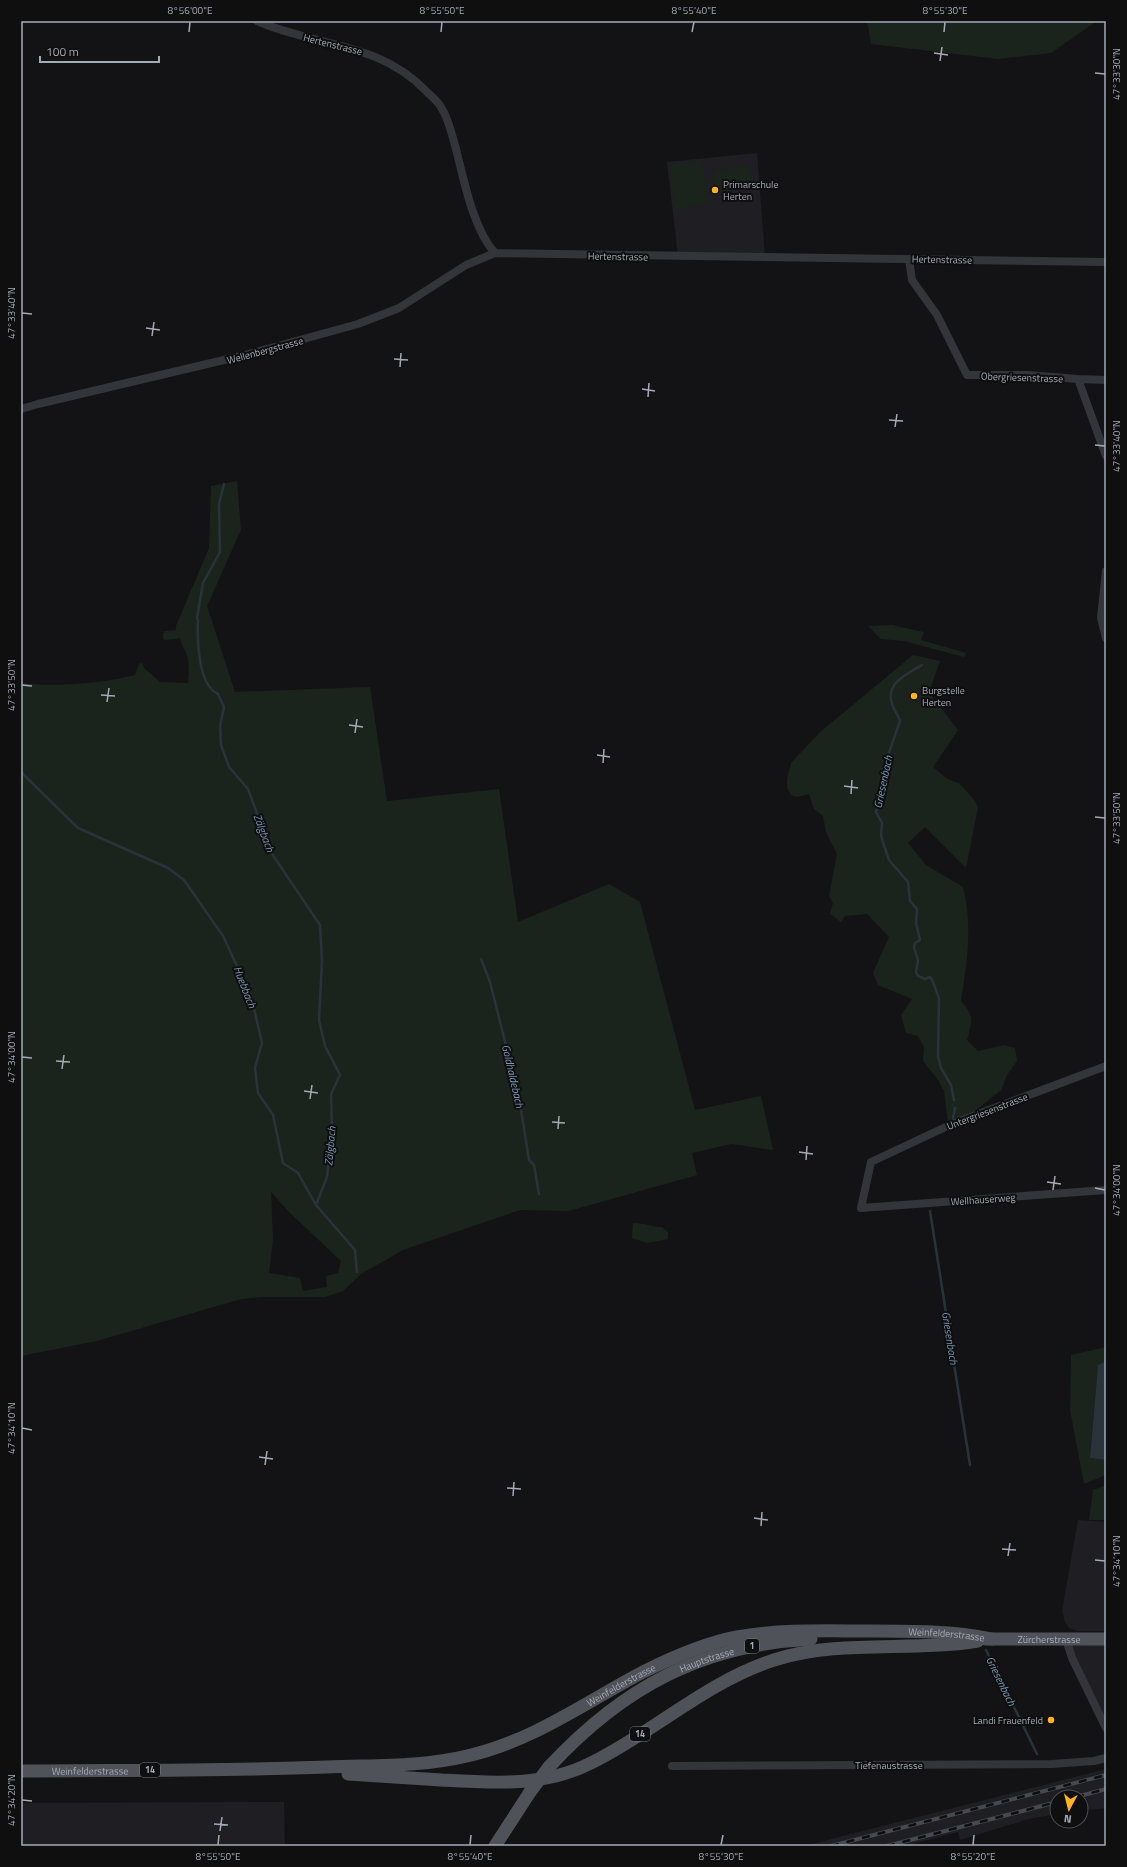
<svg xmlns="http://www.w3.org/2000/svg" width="1127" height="1867" font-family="'Titillium Web',sans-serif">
	<rect width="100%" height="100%" fill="#131315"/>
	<path fill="#1f1f23" d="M757,153L765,257L678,256L667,162Z
		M1078,1520L1106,1522V1631H1077L1069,1628L1065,1622L1062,1611Z
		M1066,1639H1106V1728Z
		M1106,1769V1808L1081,1811V1797H1057V1814L1029,1819L960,1840L958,1832L905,1846H804Z
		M284,1802L285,1846H21V1803Z"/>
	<path fill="#1b241c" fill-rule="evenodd" d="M867,21H1097L1051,53L998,59L871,44Z
		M702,161L709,203L675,210L670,165Z
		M749,165L753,186L718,193L714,171Z
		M237,481L241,530L207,606L235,692L370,687L387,801L499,789L518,922L609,884L640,902L695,1110L761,1096L773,1150L731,1144L692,1153L697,1175L569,1211L520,1210L403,1250L361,1274L343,1291L325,1297H261L241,1299L97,1341L21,1356V683C59,687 97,684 135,675L139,664L142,663L144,668L160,682L188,683C189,674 190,661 186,653C183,646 182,646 180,638L166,640L163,639V634L165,631L176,630V626L209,548L211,486ZM271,1192L289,1212L341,1261L338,1273L326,1276L327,1287L303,1291L300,1278L269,1273L273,1240Z
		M892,625L924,632L921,640L966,653L964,657L904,641L881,639L868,626Z
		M913,655L940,661L929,692L958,730L933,767L946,778L960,784L975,801L978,807L966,868L925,827L908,843L926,865L963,887C973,928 967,961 961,1001C975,1017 972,1021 967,1040L978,1051L1004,1045L1015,1048L1017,1061L1007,1075L1001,1090L975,1111L948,1123L944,1091L938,1080L923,1061L924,1047L918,1036L906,1033L901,1015L912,999L878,985L873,973L889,937L867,914L845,916L841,922L830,914L833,903L829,896L837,854L826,832L823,816L814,809L809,794L797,797L791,795L787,787V779L791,763L819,733Z
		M633,1223C646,1223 650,1227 662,1227L668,1232V1239L647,1243L632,1238Z
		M1106,1347V1361L1098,1365L1090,1458L1106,1460V1475L1084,1484L1070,1410L1071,1355Z
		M1106,1485V1520H1089L1093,1490Z"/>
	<path fill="#29333a" d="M1106,1361V1460L1090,1458L1098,1365Z"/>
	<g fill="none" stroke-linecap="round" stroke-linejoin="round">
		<path stroke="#29333a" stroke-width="2.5" d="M224,484L219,504L220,552L203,583L197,618L198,620C197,640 198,685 218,694L224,707L220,726L221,745L229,767L248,789L272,854L320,925L322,961L319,1020L325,1046L340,1075L331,1094L332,1127L327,1177L316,1205
			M922,665C907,674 885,683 892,704C894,710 898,715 900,721L883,770L884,787L876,812L882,823L881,836L889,860L908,882L910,901L917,909L916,923L920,940L915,943L914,947L918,960L916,972L918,976L925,979L930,977C934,981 936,992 939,998L938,1056L941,1068L951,1085L954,1100
			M21,772L78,828L168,868L184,880L223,936L251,996L262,1043L255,1068L258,1093L273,1115L283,1163L298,1173L316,1205L355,1250L357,1272
			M481,959L490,982L519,1097L529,1160L534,1165L539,1194
			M953,1118L955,1108
			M930,1211L970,1465
			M986,1650L1037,1754"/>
		<path stroke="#34353b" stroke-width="8" d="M257,21C316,47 378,41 426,91C431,96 439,102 442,109C448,118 453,138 456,149C464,180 473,229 495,253L1106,262
			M909,259L912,280L937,315L967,375H1027L1078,379L1106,456
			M1078,379L1106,380
			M21,409L38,404L245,355L358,324L399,308L466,265L495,253
			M1106,571L1101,618L1106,638
			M1106,1066L952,1124L871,1162L861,1208L1106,1190
			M1066,1639L1072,1658L1106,1728
			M672,1766L1052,1764L1094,1761L1106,1758"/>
		<g stroke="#50525a" stroke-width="13">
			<path id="s1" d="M985,1639H1106"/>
			<path id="s2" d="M549,1767C623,1687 702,1645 811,1639"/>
			<path id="s3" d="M21,1771C123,1770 225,1771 327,1767C374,1765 421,1767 467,1756C531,1742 586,1702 643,1672C673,1657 705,1643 737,1637C782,1629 827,1631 872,1631C913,1631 952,1631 992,1639"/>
			<path d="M348,1774C379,1776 410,1778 441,1780C493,1783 544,1787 591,1763C654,1732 706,1682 774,1660C840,1639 910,1652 978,1641"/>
			<path d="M495,1846L530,1792"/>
		</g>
		<defs>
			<path id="rail" d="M1076,1797L1106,1789
				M831,1846L1106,1775
				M887,1846L1057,1802"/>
		</defs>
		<use href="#rail" stroke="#474950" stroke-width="4"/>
		<use href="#rail" stroke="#0f0f10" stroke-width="2.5" stroke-dasharray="8" stroke-linecap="butt"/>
		<path stroke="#50525a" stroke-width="13" d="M530,1792L549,1767"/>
	</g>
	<path fill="none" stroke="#a4aab7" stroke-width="1.5" d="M189,32L190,22M441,32L442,22M692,32L694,22M944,32L945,22M934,53L948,55M940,61L942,47M1095,73L1105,74M22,313L32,314M146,328L160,330M152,336L154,322M394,359L408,360M400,367L401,353M642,389L655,391M648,397L649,383M889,420L903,421M895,427L897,414M1095,445L1105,446M22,685L32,686M101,695L115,696M107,702L109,688M349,725L363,727M355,733L357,719M597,755L610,757M603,763L604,749M844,786L858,788M851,794L852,780M1095,817L1105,818M22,1057L32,1058M56,1061L70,1062M62,1069L64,1055M304,1091L318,1093M310,1099L312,1085M552,1122L565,1123M558,1129L559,1116M799,1152L813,1154M806,1160L807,1146M1047,1182L1061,1184M1095,1188L1105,1190M1053,1190L1055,1176M22,1428L32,1430M259,1457L273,1459M265,1465L267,1451M507,1488L521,1489M513,1496L514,1482M754,1518L768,1520M761,1526L762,1512M1002,1549L1016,1550M1008,1556L1010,1543M1095,1560L1105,1561M22,1800L32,1801M214,1824L228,1825M220,1831L222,1817M218,1845L219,1835M470,1845L471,1835M721,1845L723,1835M973,1845L974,1835"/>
	<g fill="#ffb322" stroke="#0f0f10" stroke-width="1.5">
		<circle cx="715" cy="190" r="4"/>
		<circle cx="914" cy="696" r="4"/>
		<circle cx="1051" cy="1720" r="4"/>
	</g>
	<g text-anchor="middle" stroke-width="4" stroke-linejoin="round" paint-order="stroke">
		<g fill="#0f0f10" stroke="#777c85" stroke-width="1">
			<rect x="745" y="1639" width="14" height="14" rx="3"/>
			<rect x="630" y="1727" width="20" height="14" rx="3"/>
			<rect x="140" y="1763" width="20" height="14" rx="3"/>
		</g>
		<g font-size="9" font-weight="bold" fill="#a4aab7">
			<text x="752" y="1649">1</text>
			<text x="640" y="1737">14</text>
			<text x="150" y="1773">14</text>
		</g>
		<g font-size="10" fill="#a4aab7" stroke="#0f0f10">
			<text transform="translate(333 44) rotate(14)" y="4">Hertenstrasse</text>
			<text transform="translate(618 256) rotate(1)" y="4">Hertenstrasse</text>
			<text transform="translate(942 259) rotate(1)" y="4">Hertenstrasse</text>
			<text transform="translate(265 350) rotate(-15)" y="4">Wellenbergstrasse</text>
			<text transform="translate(1022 377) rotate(2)" y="4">Obergriesenstrasse</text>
			<text transform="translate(987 1111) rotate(-21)" y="4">Untergriesenstrasse</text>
			<text transform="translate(983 1199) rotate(-4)" y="4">Wellhauserweg</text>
			<text dy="4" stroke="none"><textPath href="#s3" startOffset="953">Weinfelderstrasse</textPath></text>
			<text dy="4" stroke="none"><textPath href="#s1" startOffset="64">Zürcherstrasse</textPath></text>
			<text dy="4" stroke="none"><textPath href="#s2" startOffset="193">Hauptstrasse</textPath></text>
			<text dy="4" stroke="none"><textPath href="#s3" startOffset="617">Weinfelderstrasse</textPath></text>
			<text x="889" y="1769">Tiefenaustrasse</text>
			<text dy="4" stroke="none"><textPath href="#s3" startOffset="69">Weinfelderstrasse</textPath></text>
		</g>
		<g font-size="10" fill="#a4aab7" stroke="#0f0f10" text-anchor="start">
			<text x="723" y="188">Primarschule<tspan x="723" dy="12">Herten</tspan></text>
			<text x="922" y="694">Burgstelle<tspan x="922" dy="12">Herten</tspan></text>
			<text x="1043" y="1724" text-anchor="end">Landi Frauenfeld</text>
		</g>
		<g font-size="11" font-style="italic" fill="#7899b5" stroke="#0f0f10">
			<text transform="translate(883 782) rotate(-78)" y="4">Griesenbach</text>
			<text transform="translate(264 833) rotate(69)" y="4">Zälgbach</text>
			<text transform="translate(245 987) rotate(69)" y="4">Huebbach</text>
			<text transform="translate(513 1076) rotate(77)" y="4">Goldhaldebach</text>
			<text transform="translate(330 1146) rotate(-85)" y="4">Zälgbach</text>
			<text transform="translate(950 1338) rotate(81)" y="4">Griesenbach</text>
			<text transform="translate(1001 1681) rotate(64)" y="4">Griesenbach</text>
		</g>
	</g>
	<rect width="1127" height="1867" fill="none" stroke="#0f0f10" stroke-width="44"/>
	<g transform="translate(1069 1809) rotate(187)"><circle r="19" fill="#0f0f10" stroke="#4b4d53"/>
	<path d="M0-3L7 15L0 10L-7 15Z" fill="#ffb322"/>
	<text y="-6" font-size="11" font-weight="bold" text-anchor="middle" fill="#a4aab7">N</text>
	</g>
	<path d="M40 56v6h119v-6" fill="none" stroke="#a4aab7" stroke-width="2"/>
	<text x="46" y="56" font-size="12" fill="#a4aab7" stroke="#0f0f10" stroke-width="3" paint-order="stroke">100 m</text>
	<rect x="22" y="22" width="1083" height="1823" fill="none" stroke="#a4aab7" stroke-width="1.5"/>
	<g font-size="10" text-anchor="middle" fill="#a4aab7">
		<text x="190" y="14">8°56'00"E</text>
		<text x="442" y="14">8°55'50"E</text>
		<text x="694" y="14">8°55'40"E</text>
		<text x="945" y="14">8°55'30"E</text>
		<text transform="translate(1116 74) rotate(-90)" y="4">47°33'30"N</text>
		<text transform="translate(11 313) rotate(-90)" y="4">47°33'40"N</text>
		<text transform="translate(1116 446) rotate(-90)" y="4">47°33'40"N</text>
		<text transform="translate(11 685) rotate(-90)" y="4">47°33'50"N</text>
		<text transform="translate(1116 818) rotate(-90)" y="4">47°33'50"N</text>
		<text transform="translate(11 1057) rotate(-90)" y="4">47°34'00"N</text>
		<text transform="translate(1116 1190) rotate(-90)" y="4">47°34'00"N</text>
		<text transform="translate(11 1428) rotate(-90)" y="4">47°34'10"N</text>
		<text transform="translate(1116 1561) rotate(-90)" y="4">47°34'10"N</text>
		<text transform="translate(11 1800) rotate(-90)" y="4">47°34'20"N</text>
		<text x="218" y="1860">8°55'50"E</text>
		<text x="470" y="1860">8°55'40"E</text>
		<text x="721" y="1860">8°55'30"E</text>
		<text x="973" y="1860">8°55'20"E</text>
	</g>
</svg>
